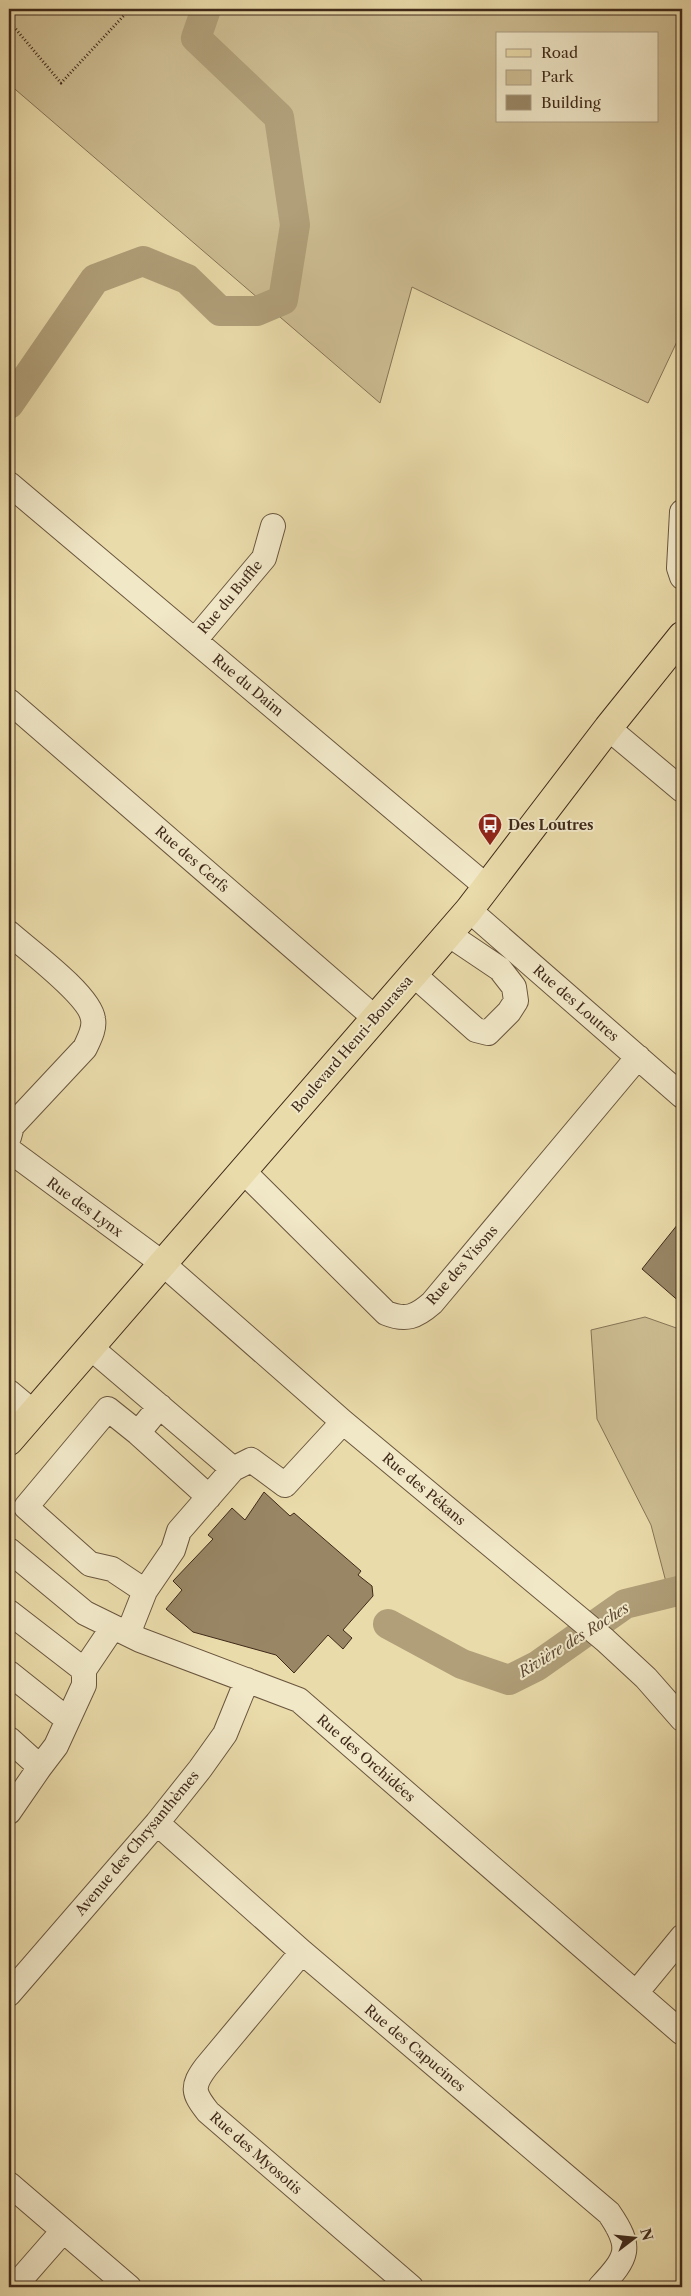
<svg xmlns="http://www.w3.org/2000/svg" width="691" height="2296" font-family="'Libre Caslon Text',serif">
	<rect width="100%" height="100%" fill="#eadbaa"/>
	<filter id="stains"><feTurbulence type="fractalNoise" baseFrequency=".004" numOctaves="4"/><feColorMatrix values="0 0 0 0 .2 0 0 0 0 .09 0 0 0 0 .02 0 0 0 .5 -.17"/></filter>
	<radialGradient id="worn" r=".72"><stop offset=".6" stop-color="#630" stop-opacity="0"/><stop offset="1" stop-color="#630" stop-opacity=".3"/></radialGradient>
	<path fill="#cdbd92" stroke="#867456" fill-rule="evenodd" d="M9,9H682V331L648,403L412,287L380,403L9,84ZM497,34H657V121H497Z
		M645,1317L682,1330V1610L671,1601L651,1525L597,1419L591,1330Z"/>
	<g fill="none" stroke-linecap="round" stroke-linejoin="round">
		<path stroke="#b09f79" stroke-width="30" d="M9,404L95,279L143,261L187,279L220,311H257L283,300L295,225L279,117L196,38L206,9
			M388,1624L462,1664L509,1680L537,1666L625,1604L682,1590"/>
	</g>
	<path fill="#988665" stroke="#402a1a" d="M682,1219V1304L642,1269Z
		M264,1492L290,1516L294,1513L361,1571L358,1575L372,1586L373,1596L343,1630L352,1638L343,1649L328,1635L294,1673L276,1655L193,1632L166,1609L182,1590L173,1581L213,1539L208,1535L232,1508L245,1520Z"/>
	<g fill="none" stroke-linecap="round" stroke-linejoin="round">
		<defs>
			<path id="minor" d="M9,484L487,887
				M682,512L679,568L682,577
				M195,640L264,558L273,526
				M9,701L375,1018
				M608,728L682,790
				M469,910L682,1096
				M9,933C28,950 90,995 93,1019C95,1029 89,1039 85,1048L12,1126L9,1137
				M413,974L476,1030L488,1033L509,1012L516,1001L514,987L500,969L448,934
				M9,1150L162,1263L343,1422L605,1640L646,1678L682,1719
				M243,1171L386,1313C406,1321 416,1317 432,1303L638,1057
				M90,1347L233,1469L179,1531L173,1550L145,1591L128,1634
				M9,1392L33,1412
				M160,1406L138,1433L209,1497
				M138,1433L108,1409L26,1507L90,1564L112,1569L145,1591
				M233,1469L251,1460L285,1485L343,1422
				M9,1550L85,1613L140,1640L299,1700L682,2033
				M9,1612L84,1670L113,1627
				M9,1673L68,1720
				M9,1739L40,1767L56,1746L84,1685V1670
				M9,1812L40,1767
				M157,1823L302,1952L609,2213C633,2248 628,2257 600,2287
				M302,1952L206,2067C191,2087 193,2093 208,2112L411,2287
				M636,1993L682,1937
				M9,1994L157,1823L200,1769L225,1734L247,1680
				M9,2184L129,2287
				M14,2287L63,2231"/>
			<path id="major" d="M9,1441L469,910L608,728L682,636"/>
		</defs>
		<use href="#minor" stroke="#6a563e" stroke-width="26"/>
		<use href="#major" stroke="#402a1a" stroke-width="30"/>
		<path stroke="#402a1a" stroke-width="3" stroke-dasharray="1 2.5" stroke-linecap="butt" d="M9,21L61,83L130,9"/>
		<use href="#minor" stroke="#f1e8c8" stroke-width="24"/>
		<use href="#major" stroke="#eadbaa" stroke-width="28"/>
	</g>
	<defs>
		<symbol id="bus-pin" viewBox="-11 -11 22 30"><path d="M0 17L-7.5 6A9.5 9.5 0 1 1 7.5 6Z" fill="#8f2418" stroke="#f1e8c8"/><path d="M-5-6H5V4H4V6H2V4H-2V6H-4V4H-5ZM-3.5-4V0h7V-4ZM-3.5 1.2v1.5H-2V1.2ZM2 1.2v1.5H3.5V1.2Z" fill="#fff"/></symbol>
	</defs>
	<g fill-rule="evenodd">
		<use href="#bus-pin" x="476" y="811" width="28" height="38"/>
	</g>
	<g text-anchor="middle" stroke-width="4" stroke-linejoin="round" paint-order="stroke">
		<g font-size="14" fill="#402a1a" stroke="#f1e8c8">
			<text transform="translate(230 597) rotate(-50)" y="5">Rue du Buffle</text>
			<text transform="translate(248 685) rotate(40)" y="5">Rue du Daim</text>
			<text transform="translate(192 859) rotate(41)" y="5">Rue des Cerfs</text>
			<text transform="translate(576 1003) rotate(41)" y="5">Rue des Loutres</text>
			<text transform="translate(352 1044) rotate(-49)" y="5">Boulevard Henri-Bourassa</text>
			<text transform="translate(85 1207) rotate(36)" y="5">Rue des Lynx</text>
			<text transform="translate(462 1265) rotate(-49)" y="5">Rue des Visons</text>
			<text transform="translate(424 1489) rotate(40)" y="5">Rue des Pékans</text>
			<text transform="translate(366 1758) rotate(41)" y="5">Rue des Orchidées</text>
			<text transform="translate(137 1843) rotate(-50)" y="5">Avenue des Chrysanthèmes</text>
			<text transform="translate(415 2048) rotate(40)" y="5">Rue des Capucines</text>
			<text transform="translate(256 2153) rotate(41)" y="5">Rue des Myosotis</text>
		</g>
		<g font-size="14" font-weight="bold" fill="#402a1a" stroke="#f1e8c8" text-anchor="start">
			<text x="508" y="830">Des Loutres</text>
		</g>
		<g font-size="15" font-style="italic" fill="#5c4732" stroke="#f1e8c8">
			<text transform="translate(574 1640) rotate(-32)" y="5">Rivière des Roches</text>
		</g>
	</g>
	<rect width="691" height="2296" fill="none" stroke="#eadbaa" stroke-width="30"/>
	<rect x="10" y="10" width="671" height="2276" fill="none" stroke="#402a1a" stroke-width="2.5"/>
	<rect x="15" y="15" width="661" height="2266" fill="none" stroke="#402a1a"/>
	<rect x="496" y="32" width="162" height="90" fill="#f1e8c8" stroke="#aa9c82"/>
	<rect x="506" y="49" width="25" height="8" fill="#eadbaa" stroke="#aa9c82"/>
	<text x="541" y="58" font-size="15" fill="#402a1a">Road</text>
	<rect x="506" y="70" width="25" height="15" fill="#cdbd92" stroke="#aa9c82"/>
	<text x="541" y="82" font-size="15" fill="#402a1a">Park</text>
	<rect x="506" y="95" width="25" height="15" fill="#988665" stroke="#aa9c82"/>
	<text x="541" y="108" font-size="15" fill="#402a1a">Building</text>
	<g transform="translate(634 2238) rotate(74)" stroke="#f1e8c8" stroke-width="4" paint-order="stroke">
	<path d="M0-4L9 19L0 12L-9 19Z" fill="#402a1a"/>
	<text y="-8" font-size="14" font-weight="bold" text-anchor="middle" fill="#402a1a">N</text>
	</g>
	<rect width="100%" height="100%" filter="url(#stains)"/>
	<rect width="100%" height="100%" fill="url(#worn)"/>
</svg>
